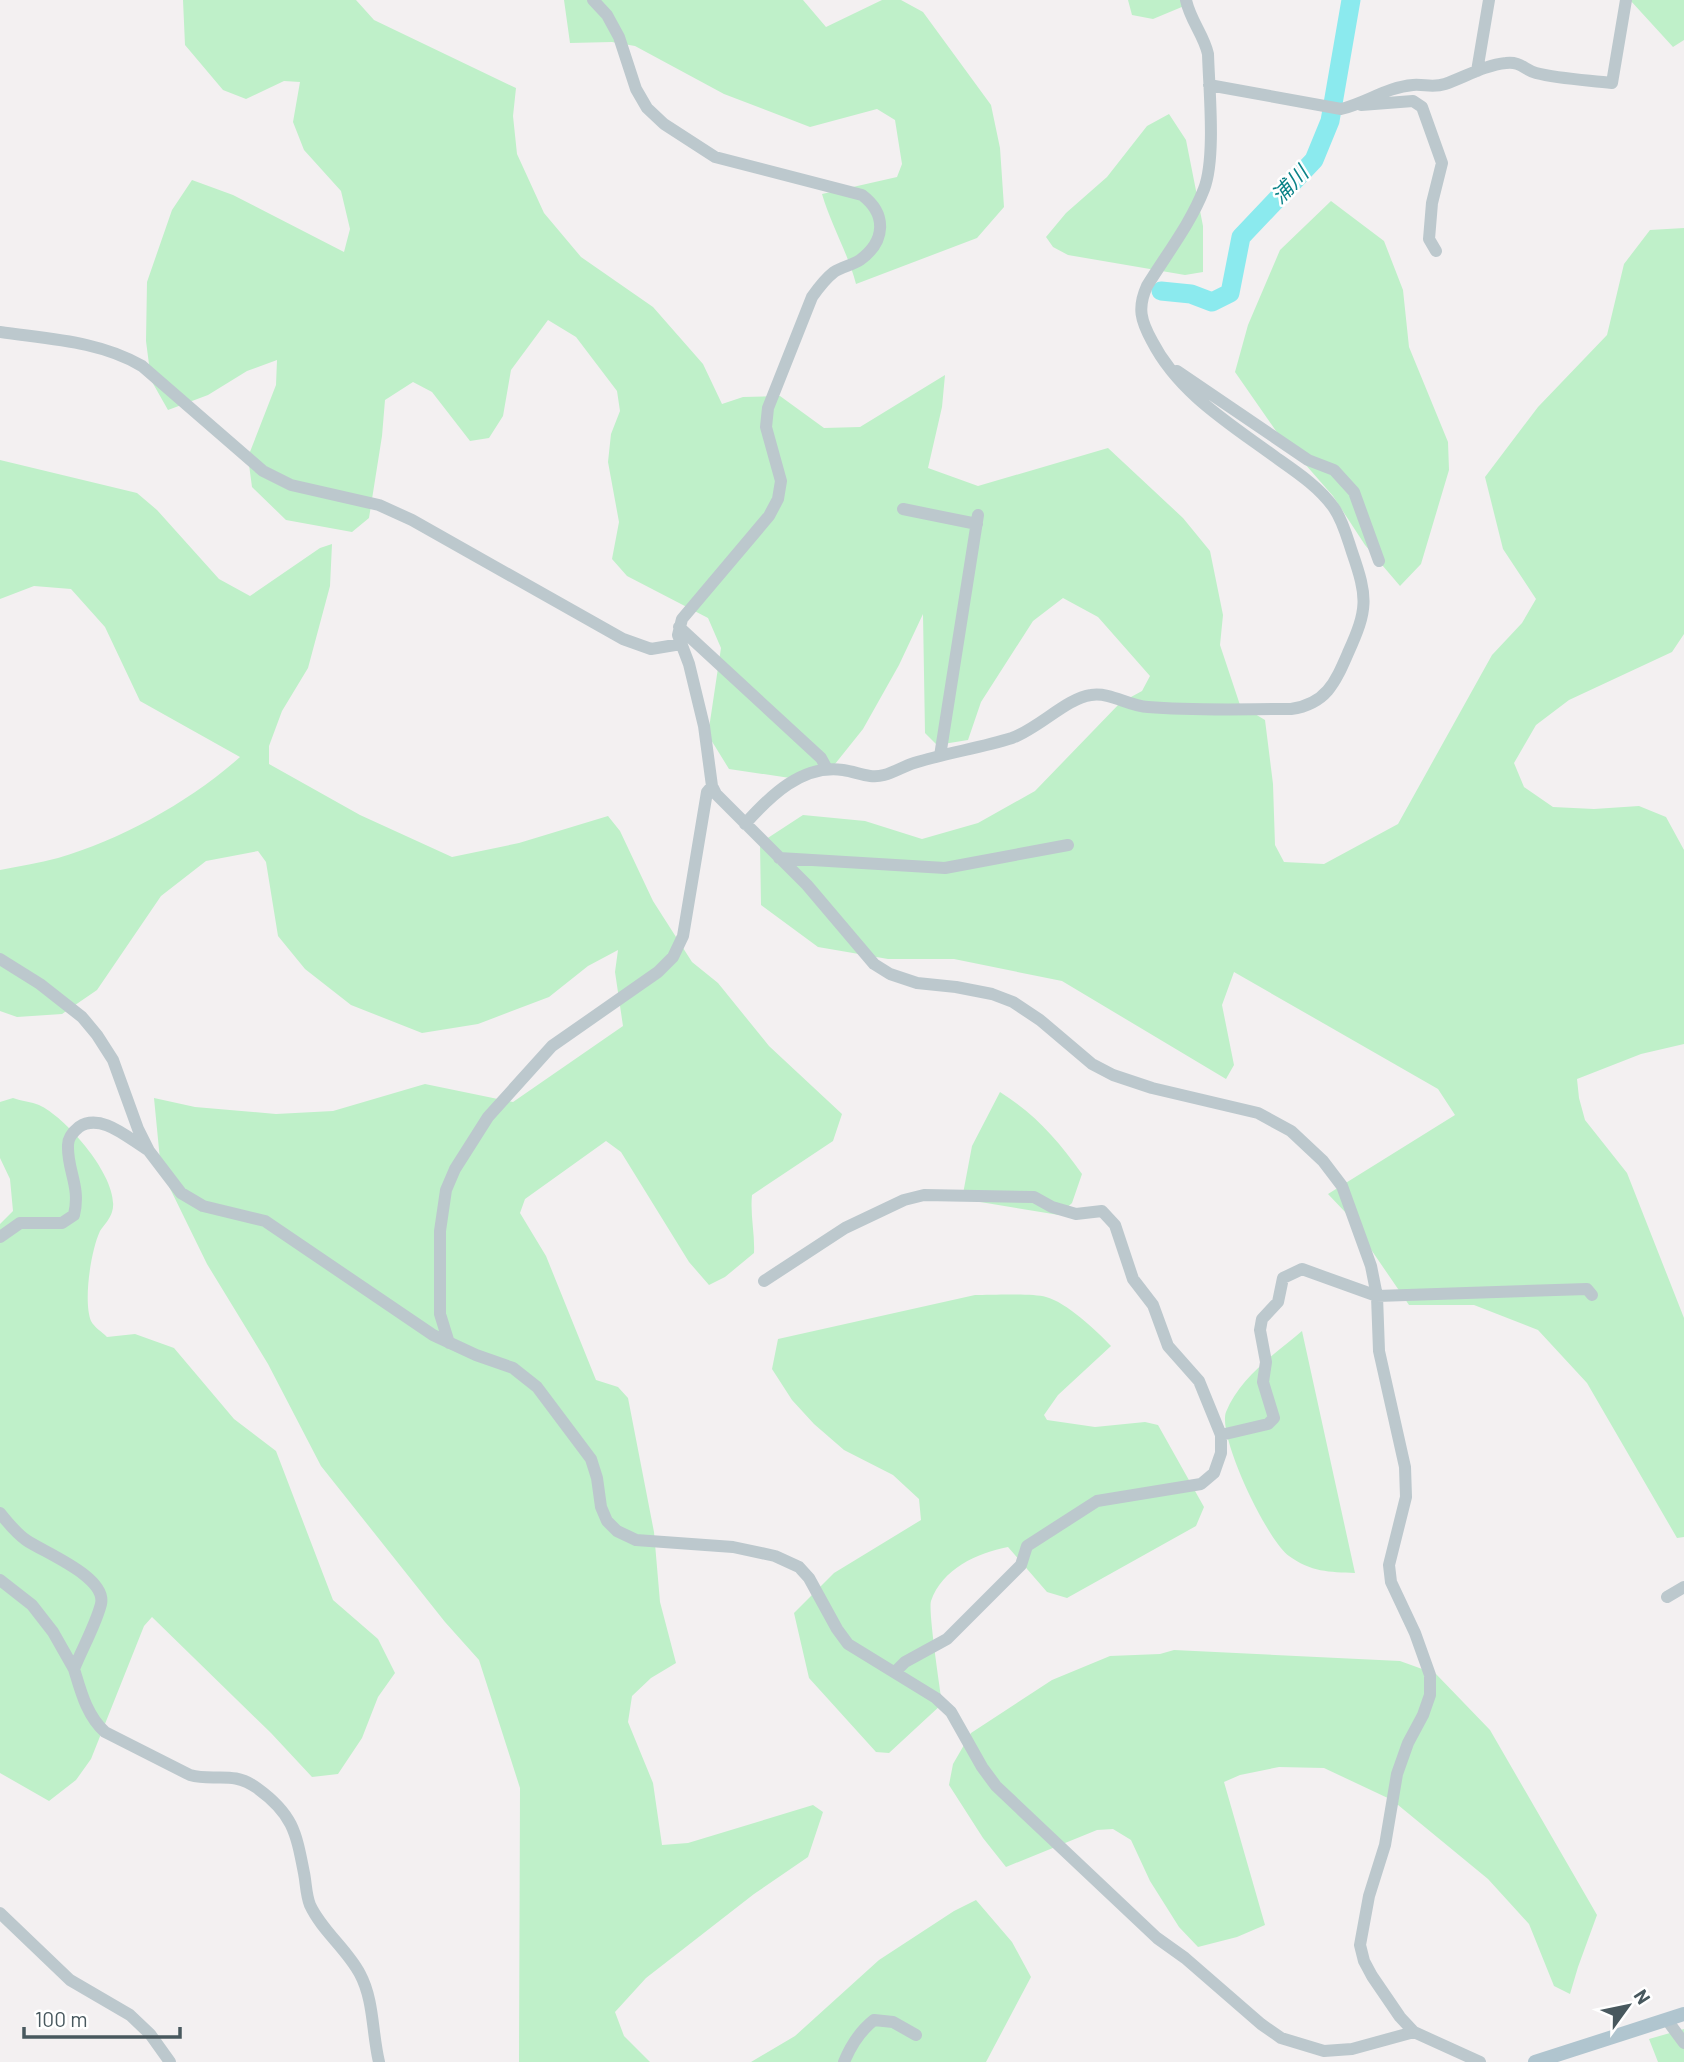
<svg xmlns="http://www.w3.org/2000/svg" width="1684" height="2062" font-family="Barlow,'Noto Sans JP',sans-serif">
	<rect width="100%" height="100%" fill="#f3f0f1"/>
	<path fill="#bff0c9" d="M183,0H356L374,20L516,88L513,116L517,154L544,213L581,257L653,307L703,364L722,404L743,397L780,396L824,428L860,427L945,375L942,407L928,468L978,486L1108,448L1183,518L1210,551L1223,615L1220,645L1240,705L1265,720L1273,784L1275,845L1284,862L1324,864L1398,824L1492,655L1522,623L1536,599L1503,549L1485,477L1538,407L1607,335L1624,264L1650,230L1684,228V634L1672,652L1569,700L1536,725L1514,763L1524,787L1553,807L1594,809L1639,806L1666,817L1684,850V1044L1641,1054L1577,1079L1579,1098L1585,1120L1627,1173L1684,1318V1537L1677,1538L1587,1383L1538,1330L1474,1305H1409L1346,1213L1328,1194L1455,1115L1438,1089L1234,972L1222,1005L1234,1065L1226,1079L1062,981L954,959H888L818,947L761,905L760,843L803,815L865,821L922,839L978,823L1035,791L1120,703L1142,691L1150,676L1098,617L1063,598L1033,621L981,702L968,740L937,745L925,733L923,614L899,665L863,729L831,769L790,778L729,769L708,735L721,648L708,618L627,576L612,559L619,522L608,462L611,434L620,411L617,391L576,337L548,320L511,370L503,416L489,438L470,441L432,392L413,382L385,400L382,436L369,518L352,532L286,520L252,487L248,457L276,385L277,360L247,371L208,395L168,410L151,380L146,341L147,282L172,210L192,180L233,195L344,252L350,229L341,191L304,150L293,122L300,82L284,81L246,99L223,90L185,45Z
		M564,0H803L826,27L882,0H901L923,12L991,105L1000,148L1004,207L977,238L856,284C848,253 831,225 822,194L897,177L902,164L895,120L877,109L810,127L724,94L635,46L612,42L570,43Z
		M1128,0H1191L1189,4L1153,19L1132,15Z
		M1630,0H1684V40L1673,47Z
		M1169,114L1186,140L1203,226V272L1185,275L1068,255L1053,247L1046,237L1066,213L1107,177L1147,126Z
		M1331,201L1384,241L1403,290L1409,347L1448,442L1449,470L1421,564L1400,586L1365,545L1333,496L1276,431L1235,372L1248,325L1280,250Z
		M0,460L137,493L157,510L219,579L250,596L320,548L332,544L330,586L308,668L282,711L269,746V764L360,815L452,857L519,843L608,816L620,831L653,901L692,962L718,983L769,1046L842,1114L833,1141L752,1195C750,1215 755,1234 754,1253L725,1277L709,1285L689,1262L621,1152L606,1141L525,1199L520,1213L546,1256L596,1380L618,1387L628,1398L654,1532L660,1602L676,1663L651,1678L632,1696L628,1722L653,1783L662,1845L688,1843L813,1805L823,1812L808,1857L754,1894L646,1978L615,2012L624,2036L650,2062H519L520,1788L479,1660L445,1622L321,1466L268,1364L207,1264L161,1170L154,1098L195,1107L276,1114L333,1111L425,1084L513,1102L623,1026L615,972L618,950L588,966L549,997L478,1024L422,1033L351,1005L305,969L278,936L266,862L258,851L206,861L161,896L97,990L62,1014L17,1017L0,1011V870C19,866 39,863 58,858C121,840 191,801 240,757L140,701L105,627L71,589L34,586L0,599Z
		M1000,1092C1036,1115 1057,1139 1082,1174L1072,1203L1059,1215L962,1199L972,1146Z
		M13,1098C21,1101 32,1102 39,1105C66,1117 122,1181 112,1212C110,1219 104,1225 100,1231C91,1250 83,1301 91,1321C94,1327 102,1332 107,1337L135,1334L174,1348L234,1419L276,1451L333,1600L378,1639L395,1673L378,1697L362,1738L338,1774L312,1777L271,1733L152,1617L144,1626L91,1759L76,1780L49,1801L0,1773V1224L13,1211L10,1179L0,1158V1102Z
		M975,1295C992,1295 1032,1293 1046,1297C1066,1302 1097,1331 1111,1346L1058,1395L1044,1415L1047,1420L1095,1427L1145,1422L1158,1425L1204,1507L1196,1526L1067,1598L1047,1592L1008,1547C977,1553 942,1569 931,1601C928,1611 940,1688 942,1704L889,1753L876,1752L809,1678L794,1613L834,1573L921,1520L919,1499L893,1475L844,1450L814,1424L792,1400L772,1369L778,1339Z
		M1302,1331L1355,1573C1329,1572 1311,1572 1289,1556C1268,1542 1217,1436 1226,1412C1240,1377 1275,1354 1302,1331Z
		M1174,1650L1400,1661L1436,1674L1490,1730L1597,1915L1578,1967L1570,1994L1554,1986L1529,1924L1488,1879L1392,1800L1324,1768L1279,1767L1240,1775L1224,1782L1265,1925L1237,1937L1198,1947L1179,1927L1150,1881L1131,1840L1113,1829L1097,1830L1006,1867L983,1838L949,1785L953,1764L971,1733L1052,1680L1110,1656L1160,1654Z
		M976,1900L1012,1942L1031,1977L986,2062H751L795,2036L879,1960L954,1911Z
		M1684,2029V2062H1658L1649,2039Z"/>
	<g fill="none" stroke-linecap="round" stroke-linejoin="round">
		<path stroke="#8beaee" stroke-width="19" d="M1161,291L1191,294L1212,302L1230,293L1241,237L1314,160L1330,121L1351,0"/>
		<path stroke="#bcc8cd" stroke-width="12" d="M593,0L607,15L619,37L636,89L647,108L664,124L715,157L862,195C887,214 886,241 860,260C852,265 842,267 834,272C825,279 819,287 812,297L768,408L766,427L781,481L778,499L769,516L682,619L678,635L689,664L704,726L712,786L716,794L807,885L874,964L890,974L917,983L956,987L992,994L1013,1002L1040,1020L1092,1064L1113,1075L1152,1088L1258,1113L1291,1131L1323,1161L1342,1186L1371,1266L1377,1296L1379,1351L1405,1467L1406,1497L1389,1565L1391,1582L1415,1633L1430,1675V1695L1423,1715L1408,1743L1397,1774L1385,1845L1369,1896L1360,1945L1364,1961L1372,1976L1400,2017L1414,2032L1480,2062
			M1477,71L1489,0
			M1209,85L1341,109C1366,103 1387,87 1413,85C1424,84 1433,88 1445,84C1465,77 1485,65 1506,63C1520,61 1525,70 1536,73C1560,79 1587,80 1612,83L1626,0
			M1361,105L1413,101L1422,107L1442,163L1432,203L1429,239L1436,251
			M0,332C48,339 100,341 142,366L263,471L291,485L379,505L412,520L623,639L651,649L681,644
			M1177,371L1308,460L1334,470L1354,492L1379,561
			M903,509L977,524
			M679,627L821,758L827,769
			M940,756L978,515
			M745,824C770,796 802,764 843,770C858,772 869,779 884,775C895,772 904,766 914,763C946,753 980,748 1012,738C1038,729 1067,698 1091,695C1111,692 1128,706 1148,707C1195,711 1244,709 1291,709C1326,704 1335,683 1348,653C1368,609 1368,598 1352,552C1347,537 1343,521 1334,508C1320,488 1298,473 1278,459C1232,425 1179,394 1152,341C1141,321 1137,308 1147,286C1166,255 1191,223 1204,189C1216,158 1209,89 1208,54C1204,35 1190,20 1186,0
			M779,858L945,868L1068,845
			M0,959L40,984L82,1017L97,1035L113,1060L138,1129L149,1151L181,1193L203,1206L265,1221L433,1335L476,1355L513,1368L537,1387L591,1459L597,1478L601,1507L607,1521L617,1531L636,1540L733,1547L775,1556L799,1567L809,1578L837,1629L848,1644L936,1698L951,1712L982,1767L996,1786L1157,1938L1185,1958L1261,2024L1281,2038L1324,2051L1352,2049L1414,2032
			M0,1237L20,1223H62L74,1215C81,1186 67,1171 68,1145C68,1138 74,1131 79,1127C101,1112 129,1139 148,1150
			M764,1281L845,1228L904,1200L924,1195L1034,1197L1052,1207L1076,1214L1102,1211L1115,1225L1133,1279L1153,1305L1168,1346L1199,1381L1221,1435V1453L1214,1473L1201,1484L1097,1501L1027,1546L1021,1565L947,1639L905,1662L896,1671
			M449,1343L440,1314V1231L446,1190L455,1169L488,1117L552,1046L658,972L673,957L683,936L707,792L712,786
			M1221,1435L1268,1424L1274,1418L1263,1382L1266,1362L1260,1330L1262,1319L1278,1302L1283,1278L1302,1269L1377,1296L1587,1289L1592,1295
			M0,1513C8,1523 16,1533 26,1540C45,1553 107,1577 101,1604C96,1624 82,1649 74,1669C81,1692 87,1716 105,1732L190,1775C215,1782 232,1770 257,1788C293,1814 296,1832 304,1873C306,1883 306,1895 310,1905C322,1931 347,1949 360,1974C374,2000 372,2033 379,2062
			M0,1580L32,1605L53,1632L74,1669
			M1667,1597L1684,1587
			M0,1913L70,1980L130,2015L150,2034L170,2062
			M1667,2020L1684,2043
			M844,2062C851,2045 860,2031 874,2020L893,2022L916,2035"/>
		<path stroke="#b0c5cf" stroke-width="14" d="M1535,2062L1684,2014"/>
	</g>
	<g text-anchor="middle" stroke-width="5" stroke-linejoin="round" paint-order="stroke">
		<g font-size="21" font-style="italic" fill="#0c8388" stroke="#fff">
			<text transform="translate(1290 185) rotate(-46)" y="7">浦川</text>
		</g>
	</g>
	<g transform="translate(1628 2006) rotate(57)" stroke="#ffffff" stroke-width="5" paint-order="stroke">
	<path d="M0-5L12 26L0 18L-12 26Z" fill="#48585e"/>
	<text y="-10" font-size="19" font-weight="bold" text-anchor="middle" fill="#48585e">N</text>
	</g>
	<path d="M24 2027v10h156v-10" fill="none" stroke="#48585e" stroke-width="3.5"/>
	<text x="35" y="2027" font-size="21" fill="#48585e" stroke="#ffffff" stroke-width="5" paint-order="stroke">100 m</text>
</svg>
